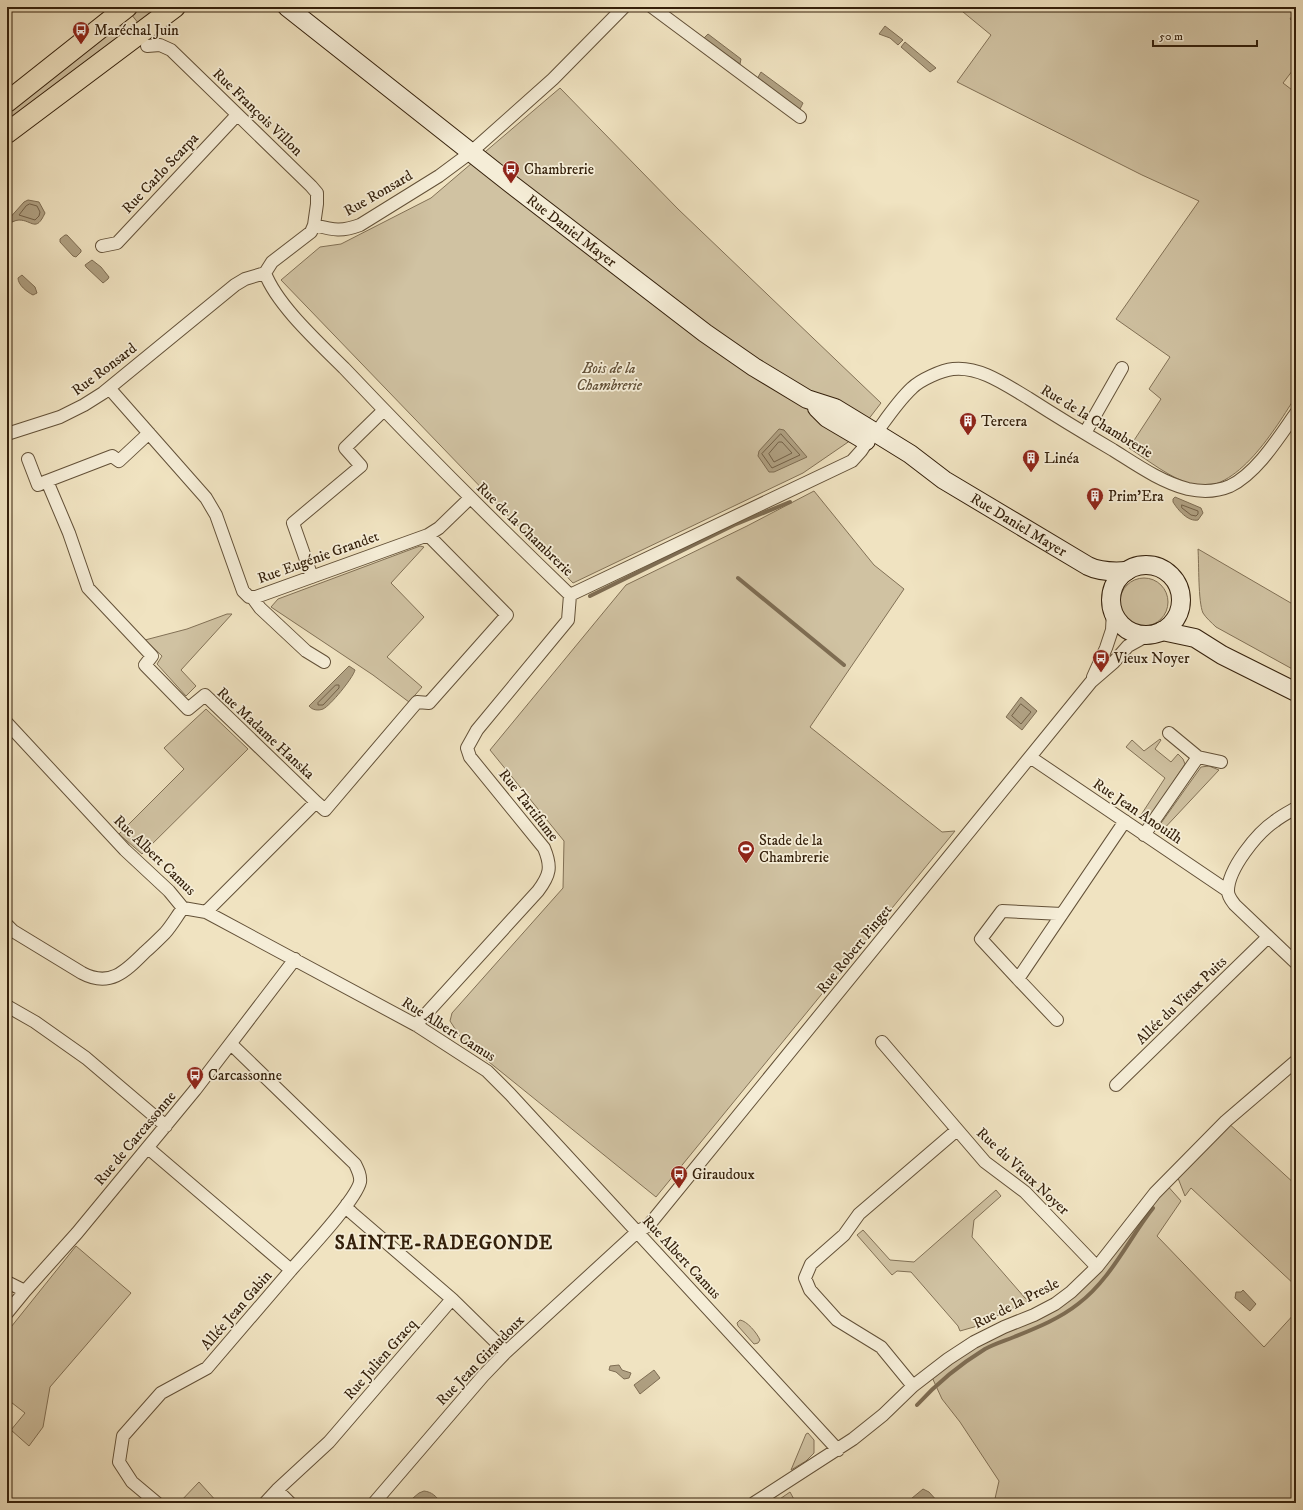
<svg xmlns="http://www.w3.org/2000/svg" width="1303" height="1510" font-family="'IM FELL DW Pica',serif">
	<rect width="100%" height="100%" fill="#f0e3c1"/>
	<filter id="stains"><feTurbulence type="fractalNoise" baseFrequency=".005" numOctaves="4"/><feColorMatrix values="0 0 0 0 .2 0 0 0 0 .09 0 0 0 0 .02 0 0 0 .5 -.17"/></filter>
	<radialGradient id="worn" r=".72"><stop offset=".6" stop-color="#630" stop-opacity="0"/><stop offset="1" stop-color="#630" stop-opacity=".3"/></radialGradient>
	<path fill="#d0c2a2" stroke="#827156" d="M140,7H162L139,24L131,14Z
		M957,7H1296V10L1290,19L1296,25V66L1283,83L1296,93V396C1277,426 1236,496 1193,485C1170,478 1149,461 1129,448L1161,399L1149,389L1170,357L1116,319L1199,201L1142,175L957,82L991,35Z
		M121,23L128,32L7,124V113Z
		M560,88L678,209L881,403L854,438L803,473L573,583L281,280L320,247L341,244L431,198Z
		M814,491L874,565L904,589L810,727L942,832L955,831L656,1197L463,1041L450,1021L452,1013L563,888L564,841L490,750L626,585L747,526Z
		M420,546L424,547L391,583L424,617L387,657L422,687L409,702L373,675L271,607L278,599Z
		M1198,549L1296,606V671L1216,627C1212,623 1206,618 1203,613C1198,602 1199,563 1198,549Z
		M1120 602a24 24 0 1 1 48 0a24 24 0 1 1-48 0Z
		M227,614H232L181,670L196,686L186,696L157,664L162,656L145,640L187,629Z
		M206,709L248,749L142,854L119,834L184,769L164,748Z
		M1160,739L1161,740L1155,749L1171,762L1178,754L1183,759L1185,764L1148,820L1145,822L1139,818L1165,778L1126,747L1132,740L1144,751Z
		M1209,766L1219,770L1160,833L1159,826L1201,767Z
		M1226,1121L1296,1185V1286L1191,1188L1185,1196L1176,1173Z
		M1165,1183L1181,1201L1157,1236L1264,1347L1296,1312V1503H994L999,1481L960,1422L942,1399L930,1373L1055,1304Z
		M996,1190L1001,1196L974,1220L972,1237L1025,1298L1030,1300L974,1327L960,1331L958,1326L911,1272L897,1271L892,1275L857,1235L863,1230L890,1260L914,1262Z
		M76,1246L131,1293L50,1387L43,1427L29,1446L11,1430L25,1413L7,1399V1332Z
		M740,1320C747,1321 757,1333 760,1340L758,1343L754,1344L738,1326L737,1323Z
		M808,1433L814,1440V1453L806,1461L791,1470L806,1434Z
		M199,1482L218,1503H179Z
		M790,1492L796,1503H774Z"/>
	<path fill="#b0a183" stroke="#7e6d53" d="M885,26L903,40L898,45L890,38L879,34Z
		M708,34L741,59L740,64L704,39V38Z
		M905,42L936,68L930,72L901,47Z
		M761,72L803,103L800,109H799L757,79Z
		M28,200L39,202L45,213C36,233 32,220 19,220C15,220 11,223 7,224V221L24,202Z
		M65,235H67L81,250V252L76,257L73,256L60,242V239Z
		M92,260L101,267L109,277L108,279L103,283L86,267L85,265Z
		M22,275L35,287L37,293L33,295C27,292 18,285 18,278Z
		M779,429L784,430L807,457L774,472H769L758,456L759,451Z
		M1175,497L1201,508L1203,513L1198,520C1188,522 1178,510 1173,502V499Z
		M349,666L355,670C353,678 330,706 323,709C318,711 312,710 309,706Z
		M1021,697L1037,711L1022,730L1006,717Z
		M1243,1290L1256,1304L1250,1311L1235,1298L1236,1292H1241Z
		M619,1365L622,1370L631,1373L629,1378L624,1379L616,1372L609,1370L610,1366Z
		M654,1370L660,1378L640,1394L634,1385Z
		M923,1489L929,1492L939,1503H906Z
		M424,1491C432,1492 436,1496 441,1503H407L419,1493Z"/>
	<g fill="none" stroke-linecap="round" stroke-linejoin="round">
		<path stroke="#726047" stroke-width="1" d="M30,204L37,206L40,212L39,216L35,220L19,215L26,206Z
			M781,434L800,455L772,468L762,454Z
			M779,442H782L792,453L774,462L769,454Z
			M1182,505L1198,511V514L1196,516L1191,515L1182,508Z
			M336,685H339V688L323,705H318V703Z
			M1021,704L1031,712L1021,724L1012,716Z"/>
		<path stroke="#7e6d53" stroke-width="4" d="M738,578L844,665
			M590,596L734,525L790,502
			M917,1405C938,1382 959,1365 985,1349C994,1344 1004,1341 1014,1337C1036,1328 1059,1319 1078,1304C1111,1279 1128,1240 1153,1208"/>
		<defs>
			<path id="street" d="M652,7L800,117
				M314,225C334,230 341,232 360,225L439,176L470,153L553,79L624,7
				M102,246L117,243L237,115
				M265,273C277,305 319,343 344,368C417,445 493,521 570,595L852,461L861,451L867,442
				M109,388L206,498L216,515L243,591L249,597H256L428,535L439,528L470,498
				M149,433L119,461L112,456L47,481L69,533L88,588L152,656L145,665L188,709L205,695L316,802
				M876,433C887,418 898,401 912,388C920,380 942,370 953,369C980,366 1006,385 1028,398C1056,416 1084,433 1113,450C1137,465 1161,482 1188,489C1202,492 1216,492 1230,486C1257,473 1279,437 1296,413
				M1085,433L1122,368
				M7,434L60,417L84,405L103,393L235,285L245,279L265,273L272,262L311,232L314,225L317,204V193L311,186L171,50L160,45L147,46
				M28,459L38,485L47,481
				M312,577L293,523L361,466L345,448L384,410
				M252,597L260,608L306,651L324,662
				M1093,677L1106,648L1112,630L1113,610
				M7,723L125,850L169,891L183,908L206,912L416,1025L487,1071L510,1094L838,1450
				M1169,733L1198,757L1221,762
				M1030,757L1228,891
				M1296,808C1289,812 1281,816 1275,821C1257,833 1228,869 1228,891C1228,897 1232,901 1235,905L1296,963
				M1144,835L1198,757
				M206,912L316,802L325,810L417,702L429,703L507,615L428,535
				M1062,914L1002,911L981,939L1018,979L1125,821
				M7,925L13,931L82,973C110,988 126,971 145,952C152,946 159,939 165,933C172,925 177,916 183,908
				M1018,979L1057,1020
				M7,1006L35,1022L86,1058L166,1126
				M416,1025L538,891C550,875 552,867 544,848L470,757L467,748L477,730L568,620L570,595
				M882,1042L985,1162L1025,1192L1097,1267
				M231,1044L355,1164C358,1170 361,1176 360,1182C356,1200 306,1253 291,1270
				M1116,1085L1268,937
				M148,1148L291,1270L207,1368L161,1393L123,1436L119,1462L132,1482L157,1503
				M347,1204L348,1209L352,1213L452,1299
				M7,1282L25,1291
				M7,1313L25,1291L77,1233L195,1090L295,959
				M913,1386L881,1347L837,1320L810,1290L805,1278L811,1264L844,1235L859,1214L957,1130
				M265,1503L277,1490
				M290,1503L277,1490L329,1442L452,1299L506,1352
				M374,1503L483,1376L506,1352L637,1232L649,1225L1091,682L1113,663L1128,646L1148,635
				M754,1503L853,1439L883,1415L913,1386L948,1359L974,1342L1004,1327L1034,1315L1055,1304L1071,1292L1097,1267L1155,1193L1226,1121L1296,1061"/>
			<g id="secondary">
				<path id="s1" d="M287,7L511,184L705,333L754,367L807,399L835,408L876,433L910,454L944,480L1088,566C1100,572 1114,572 1127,571"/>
				<path d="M817,408L827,418L866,441"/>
				<circle cx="1146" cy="600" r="35"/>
				<path d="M1162,631L1195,638L1222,655L1296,692"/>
			</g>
			<path id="primary" d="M7,102L127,7
				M7,133L175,7"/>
		</defs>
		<use href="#street" stroke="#635138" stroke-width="14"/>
		<use href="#secondary" stroke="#34200b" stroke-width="20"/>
		<use href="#primary" stroke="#34200b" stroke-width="22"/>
		<use href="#street" stroke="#f5edd7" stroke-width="12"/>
		<use href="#secondary" stroke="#f5edd7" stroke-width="18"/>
		<use href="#primary" stroke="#f0e3c1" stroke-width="20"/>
	</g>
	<defs>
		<symbol id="bus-pin" viewBox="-11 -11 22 30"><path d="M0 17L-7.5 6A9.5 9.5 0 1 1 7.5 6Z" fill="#8f2418" stroke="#f5edd7"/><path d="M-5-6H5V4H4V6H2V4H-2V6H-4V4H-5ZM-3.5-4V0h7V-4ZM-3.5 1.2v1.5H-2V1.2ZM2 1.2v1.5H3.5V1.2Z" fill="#fff"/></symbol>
		<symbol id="building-pin" viewBox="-11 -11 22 30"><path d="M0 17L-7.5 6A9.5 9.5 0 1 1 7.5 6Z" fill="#8f2418" stroke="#f5edd7"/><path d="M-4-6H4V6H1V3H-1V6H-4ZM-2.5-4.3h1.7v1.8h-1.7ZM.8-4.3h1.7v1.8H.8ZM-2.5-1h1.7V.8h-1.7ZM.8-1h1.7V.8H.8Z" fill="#fff"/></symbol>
		<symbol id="stadium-pin" viewBox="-11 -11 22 30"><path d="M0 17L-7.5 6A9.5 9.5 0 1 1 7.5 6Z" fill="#8f2418" stroke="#f5edd7"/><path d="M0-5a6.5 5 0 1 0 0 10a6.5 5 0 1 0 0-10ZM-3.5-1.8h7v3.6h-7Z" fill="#fff"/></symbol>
	</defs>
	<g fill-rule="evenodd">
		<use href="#bus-pin" x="71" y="20" width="20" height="27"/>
		<use href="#bus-pin" x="501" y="159" width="20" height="27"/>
		<use href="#building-pin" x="958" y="411" width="20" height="27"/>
		<use href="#building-pin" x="1021" y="448" width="20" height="27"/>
		<use href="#building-pin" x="1085" y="486" width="20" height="27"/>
		<use href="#bus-pin" x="1091" y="648" width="20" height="27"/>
		<use href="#stadium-pin" x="736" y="839" width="20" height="27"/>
		<use href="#bus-pin" x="185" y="1065" width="20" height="27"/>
		<use href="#bus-pin" x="669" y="1164" width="20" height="27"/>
	</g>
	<g text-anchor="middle" stroke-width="3.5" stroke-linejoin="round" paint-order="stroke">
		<g font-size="15" fill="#34200b" stroke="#f5edd7" text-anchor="start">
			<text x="94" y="35">Maréchal Juin</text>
			<text x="524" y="174">Chambrerie</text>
			<text x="981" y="426">Tercera</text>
			<text x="1044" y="463">Linéa</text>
			<text x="1108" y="501">Prim'Era</text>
			<text x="1114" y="663">Vieux Noyer</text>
			<text x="759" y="845">Stade de la<tspan x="759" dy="17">Chambrerie</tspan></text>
			<text x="208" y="1080">Carcassonne</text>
			<text x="692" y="1179">Giraudoux</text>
		</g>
		<g font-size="15" fill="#34200b" stroke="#f5edd7">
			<text transform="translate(258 112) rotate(44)" y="5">Rue François Villon</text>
			<text transform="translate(160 173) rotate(-47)" y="5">Rue Carlo Scarpa</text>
			<text transform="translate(378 193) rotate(-30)" y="5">Rue Ronsard</text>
			<text dy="5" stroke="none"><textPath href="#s1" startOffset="362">Rue Daniel Mayer</textPath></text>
			<text transform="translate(104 369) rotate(-37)" y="5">Rue Ronsard</text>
			<text transform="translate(1097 421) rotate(31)" y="5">Rue de la Chambrerie</text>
			<text dy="5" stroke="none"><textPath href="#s1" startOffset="899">Rue Daniel Mayer</textPath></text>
			<text transform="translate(525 529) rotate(44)" y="5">Rue de la Chambrerie</text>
			<text transform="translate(318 557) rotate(-20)" y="5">Rue Eugénie Grandet</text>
			<text transform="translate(266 733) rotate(43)" y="5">Rue Madame Hanska</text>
			<text transform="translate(529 805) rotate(52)" y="5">Rue Tartifume</text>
			<text transform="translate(1138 811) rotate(34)" y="5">Rue Jean Anouilh</text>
			<text transform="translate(155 855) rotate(44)" y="5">Rue Albert Camus</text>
			<text transform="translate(854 949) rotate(-51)" y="5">Rue Robert Pinget</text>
			<text transform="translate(1181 1000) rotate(-44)" y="5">Allée du Vieux Puits</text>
			<text transform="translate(449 1029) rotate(32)" y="5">Rue Albert Camus</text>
			<text transform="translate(135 1138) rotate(-50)" y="5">Rue de Carcassonne</text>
			<text transform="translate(1023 1171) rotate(43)" y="5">Rue du Vieux Noyer</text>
			<text transform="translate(682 1257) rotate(47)" y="5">Rue Albert Camus</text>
			<text transform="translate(1016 1303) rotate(-27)" y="5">Rue de la Presle</text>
			<text transform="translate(236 1310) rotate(-49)" y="5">Allée Jean Gabin</text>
			<text transform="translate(380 1359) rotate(-49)" y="5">Rue Julien Gracq</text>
			<text transform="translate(480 1360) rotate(-46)" y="5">Rue Jean Giraudoux</text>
		</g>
		<g font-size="15" font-style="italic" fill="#635138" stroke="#f5edd7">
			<text x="609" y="373">Bois de la<tspan x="609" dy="17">Chambrerie</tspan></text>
		</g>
		<g font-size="19" font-weight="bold" letter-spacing="1" fill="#34200b" stroke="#f5edd7">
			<text x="444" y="1249">SAINTE-RADEGONDE</text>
		</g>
	</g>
	<rect width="1303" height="1510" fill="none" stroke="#f0e3c1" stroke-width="24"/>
	<rect x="8" y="8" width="1287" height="1494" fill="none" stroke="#34200b" stroke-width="2"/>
	<rect x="12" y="12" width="1279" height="1486" fill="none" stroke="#34200b"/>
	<path d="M1153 40v6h104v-6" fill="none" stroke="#34200b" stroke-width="2"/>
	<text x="1159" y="40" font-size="12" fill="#34200b" stroke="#f5edd7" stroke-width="3" paint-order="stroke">50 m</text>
	<rect width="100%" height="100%" filter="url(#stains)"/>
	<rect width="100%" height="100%" fill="url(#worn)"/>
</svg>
